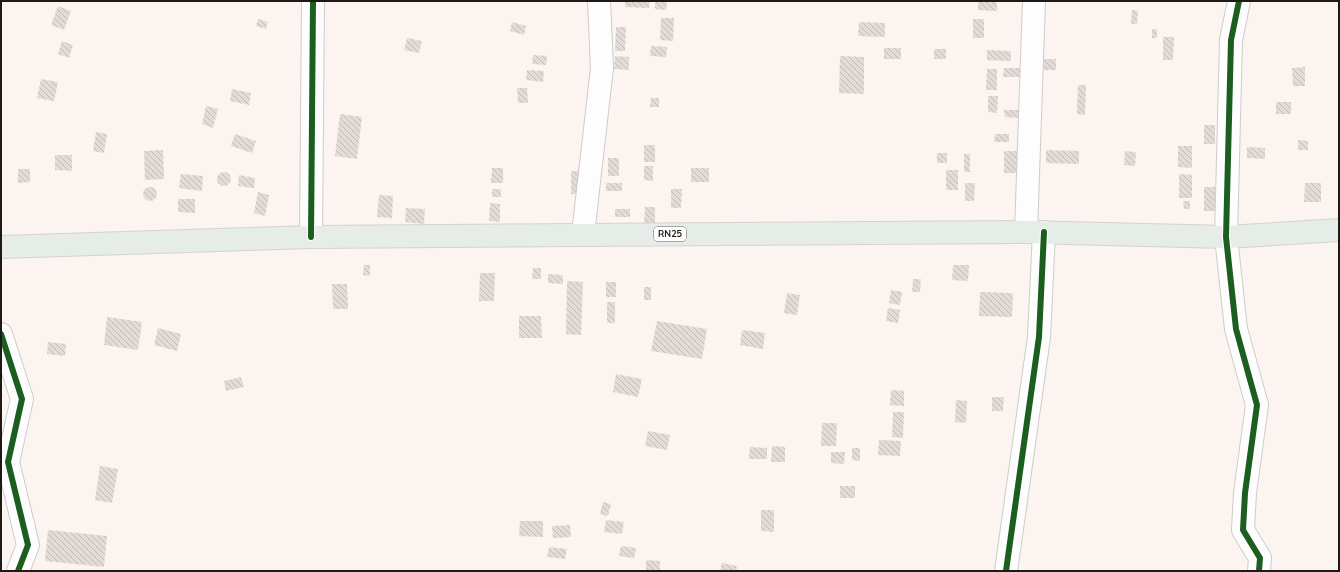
<svg xmlns="http://www.w3.org/2000/svg" width="1340" height="572" font-family="Mulish,sans-serif">
	<defs>
		<pattern id="building-back-hatch" width="6" height="6" patternUnits="userSpaceOnUse"><rect width="6" height="6" fill="#e2dbd8"/><path d="M-1 5l2 2M0 0l6 6M5-1l2 2" fill="none" stroke="#c1bbb8"/></pattern>
	</defs>
	<rect width="100%" height="100%" fill="#fbf4f1"/>
	<path fill="url(#building-back-hatch)" d="M625,1H650L649,8L625,7Z
		M655,1H667L666,10L655,9Z
		M978,1H997V11L978,10Z
		M58,6L71,11L64,30L51,25Z
		M1132,10L1138,11L1137,24H1131Z
		M661,18H674L673,41L660,40Z
		M258,19L268,22L266,29L256,26Z
		M973,19H984V38H973Z
		M512,22L526,26L524,35L510,31Z
		M859,22L885,23V37L858,36Z
		M616,27H626L625,51H615Z
		M1152,29H1157V38H1152Z
		M1163,37H1174L1173,60H1163Z
		M407,38L422,41L419,53L404,50Z
		M62,41L73,45L69,58L58,54Z
		M651,46L667,47L666,57L650,56Z
		M884,48H901V59H884Z
		M934,49H946V59H934Z
		M987,50L1011,51V61L987,60Z
		M533,55L547,56L546,65L532,64Z
		M615,56L629,57V70L614,69Z
		M840,56L864,57V94L839,93Z
		M1044,59H1056V70H1044Z
		M1305,67V86H1293L1292,68Z
		M1004,68H1021V77H1003Z
		M987,69H997V90H986Z
		M527,70L544,71L543,82L526,80Z
		M41,79L58,82L54,101L37,98Z
		M1078,85H1086L1085,115L1077,114Z
		M517,88H527L528,103H518Z
		M232,89L251,93L249,105L230,101Z
		M988,96H998L997,113L988,112Z
		M651,98H659V107H650Z
		M1276,102H1291V114H1276Z
		M206,106L218,109L213,128L202,124Z
		M1004,110H1019V118L1005,117Z
		M340,114L362,117L357,159L335,156Z
		M1204,125H1215V144H1204Z
		M96,132L107,134L104,153L93,151Z
		M235,134L256,141L252,153L231,146Z
		M995,134H1009V142H994Z
		M1298,140L1308,141V150H1298Z
		M644,145H655V162H644Z
		M1178,146H1192V168L1178,167Z
		M1247,147L1265,148V159L1247,158Z
		M163,150L164,179L145,180L144,151Z
		M1046,150L1079,151V164L1046,163Z
		M1004,151H1017V173H1004Z
		M1125,151L1136,152L1135,166L1124,165Z
		M937,153H947V163H937Z
		M964,154H970V172H964Z
		M55,155H72V171L55,170Z
		M608,158H619V176H608Z
		M644,166H653V181L644,180Z
		M492,168H503V183H491Z
		M691,168H709V182H691Z
		M18,169H30V182L18,183Z
		M946,170H958V190H946Z
		M571,171H581V194H571Z
		M217 179a7 7 0 1 1 14 0a7 7 0 1 1-14 0Z
		M181,174L203,176L202,191L179,188Z
		M1179,174L1192,175V198H1179Z
		M239,175L255,178L254,188L238,186Z
		M606,183H622V191H606Z
		M965,183H975L974,201H965Z
		M1305,183H1321V202H1304Z
		M143 194a7 7 0 1 1 14 0a7 7 0 1 1-14 0Z
		M1204,187H1215L1216,211H1204Z
		M492,189H501V197H492Z
		M671,189H682L681,208H671Z
		M258,192L269,195L265,216L254,213Z
		M379,195L393,196L392,218L377,217Z
		M178,199H195V213L178,212Z
		M1183,201H1190V209H1184Z
		M490,203L500,204V222L489,221Z
		M645,207H655V224H644Z
		M406,208L425,209L424,224L405,222Z
		M615,209H630V217H615Z
		M364,265H370V276L363,275Z
		M953,265H969L968,281L952,280Z
		M533,268H541V279H532Z
		M480,273H495L494,301H479Z
		M548,274L563,275V284L548,283Z
		M913,279H921L920,292H912Z
		M567,281L583,282L581,335L566,334Z
		M606,282H616V297H606Z
		M332,284H347L348,309H333Z
		M644,287H651V300H644Z
		M891,290L902,292L900,305L889,303Z
		M980,292L1013,293L1012,317L979,316Z
		M787,293L800,295L797,315L784,313Z
		M607,302H615V323H607Z
		M888,308L900,310L898,323L886,321Z
		M519,316H541L542,338H519Z
		M107,317L142,322L138,350L104,345Z
		M657,321L707,329L702,359L651,351Z
		M158,328L181,334L177,351L154,345Z
		M742,330L765,333L763,349L740,345Z
		M48,342L66,344L65,356L47,354Z
		M616,374L642,379L638,397L613,392Z
		M241,377L244,387L226,391L224,381Z
		M891,390L904,391V406L890,405Z
		M992,397H1004L1003,411H992Z
		M956,400L967,401L966,423L955,422Z
		M893,412H904L903,438L892,437Z
		M822,423H837L836,446H821Z
		M648,431L670,435L667,450L645,446Z
		M879,440L901,441L900,456L878,455Z
		M772,446L785,447V462H771Z
		M750,447L767,448V459H749Z
		M852,448H860V461L852,460Z
		M831,452H845L844,464L831,463Z
		M100,466L118,469L112,503L95,500Z
		M840,486H855V498H840Z
		M603,502L611,504L608,516L600,514Z
		M761,510H774V532L761,531Z
		M606,520L624,522L622,534L604,532Z
		M520,521H543V537L519,536Z
		M570,525L571,537L553,538L552,526Z
		M48,530L107,536L104,567L45,561Z
		M621,546L636,548L634,558L619,556Z
		M549,547L567,549L565,559L547,557Z
		M646,560L660,561V571H646Z
		M722,563L737,566L736,571H720Z"/>
	<g fill="none" stroke-linecap="round" stroke-linejoin="round">
		<defs>
			<path id="minor" d="M1239,1L1231,40L1226,237L1236,329L1257,405L1245,493L1243,530L1260,558L1259,571
				M1026,232L1034,1
				M583,234L602,68L599,1
				M311,237L313,1
				M1,334L22,399L8,462L28,545L18,571
				M1006,571L1039,337L1044,232"/>
			<path id="major" d="M1,247L311,237L1026,232L1226,237L1339,230"/>
		</defs>
		<use href="#minor" stroke="#d1cac7" stroke-width="24"/>
		<use href="#major" stroke="#d5d2d0" stroke-width="24"/>
		<use href="#minor" stroke="#fefdfd" stroke-width="22"/>
		<use href="#major" stroke="#e6ede8" stroke-width="22"/>
		<defs>
			<path id="cycleway" d="M1239,1L1231,40L1226,237L1236,329L1257,405L1245,493L1243,530L1260,558L1259,571
				M311,237L313,1
				M1,334L22,399L8,462L28,545L18,571
				M1006,571L1039,337L1044,232"/>
		</defs>
		<use href="#cycleway" stroke="#fff" stroke-width="8"/>
		<use href="#cycleway" stroke="#1b5e20" stroke-width="6"/>
	</g>
	<g text-anchor="middle" stroke-width="4" stroke-linejoin="round" paint-order="stroke">
		<rect fill="#fff" stroke="#625e5b" stroke-width="1" x="654" y="227" width="32" height="14" rx="3"/>
		<g font-size="9" font-weight="bold" fill="#1f1915">
			<text x="670" y="237">RN25</text>
		</g>
	</g>
	<rect width="1340" height="572" fill="none" stroke="#1f1915" stroke-width="4"/>
</svg>
